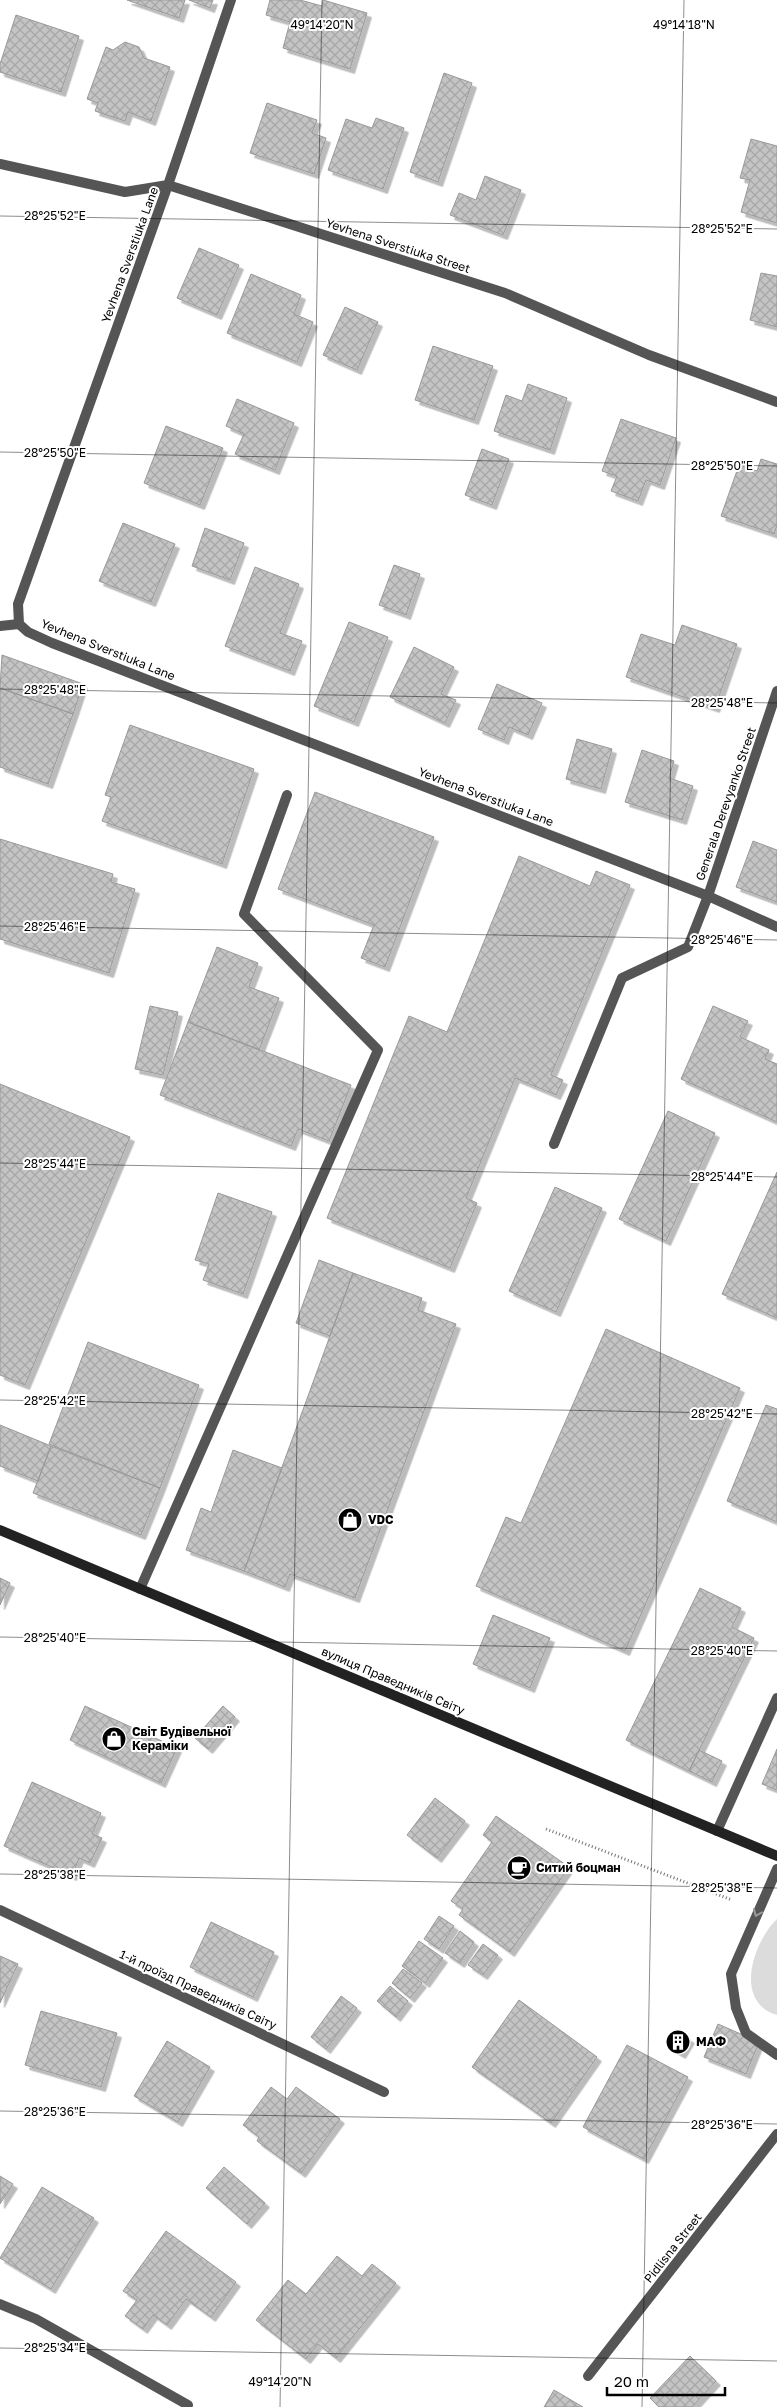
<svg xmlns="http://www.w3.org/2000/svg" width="777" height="2407" font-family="'Golos Text',sans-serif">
	<defs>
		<pattern id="building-cross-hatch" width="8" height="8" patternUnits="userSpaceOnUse" patternTransform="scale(1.25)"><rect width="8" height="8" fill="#c4c4c4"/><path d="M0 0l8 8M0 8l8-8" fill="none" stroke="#a7a7a7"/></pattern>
		<filter id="shadow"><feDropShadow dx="4.5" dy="4.5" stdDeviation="0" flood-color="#0004"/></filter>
	</defs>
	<rect width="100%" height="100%" fill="#fff"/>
	<path fill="#dcdcdc" d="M777,1919V2015C733,2002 753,1942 777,1919Z"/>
	<path fill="url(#building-cross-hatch)" stroke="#999" filter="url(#shadow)" d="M127,0H185L179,18Z
		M189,0H213L210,8Z
		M270,0H300L322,6L323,0L367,13L350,69L283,48L290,22L266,15Z
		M16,15L79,36L61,92L0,72V64Z
		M125,42L139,47L144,58L170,67L151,121L128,112L125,121L95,111L98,103L87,99L106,47L113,50Z
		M444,73L472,83L438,182L410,172Z
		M267,103L317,120L312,133L326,138L314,174L250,153Z
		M376,118L404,128L383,189L328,170L346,119L372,128Z
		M751,139L777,146V223L741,212L750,180L740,178Z
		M485,176L521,190L503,235L450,215L459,193L476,200Z
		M199,248L239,265L217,315L177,298Z
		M761,273L777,276V327L750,320Z
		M251,274L301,295L294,314L313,322L297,362L227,333Z
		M345,307L378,322L357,370L323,355Z
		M433,346L493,366L474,420L415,400Z
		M528,384L567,398L550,450L494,431L506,395L522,401Z
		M237,399L294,423L275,470L235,454L244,434L226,426Z
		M621,419L676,438L660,485L646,480L638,501L611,491L617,476L602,471Z
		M166,426L223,448L200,505L144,483Z
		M482,449L509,459L492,505L465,495Z
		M761,459L777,464V525L774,534L721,516L739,465L757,471Z
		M123,523L175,544L151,602L99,581Z
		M205,528L244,543L230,580L192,566Z
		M394,565L420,574L406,615L379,605Z
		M255,567L299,584L280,633L302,641L290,671L225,646Z
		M349,622L388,637L354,722L314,706Z
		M682,625L737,644L715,708L626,677L641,634L675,645Z
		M414,647L454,667L441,694L456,700L445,723L390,697Z
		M2,655L83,684L73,714L0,688Z
		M497,684L542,703L528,735L509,727L504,740L478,729Z
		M0,688L73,714L48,784L0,767Z
		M130,725L254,769L222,864L102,821L111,797L105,795Z
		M577,739L612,749L601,789L566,779Z
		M642,750L674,761L669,778L693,786L682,820L625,802Z
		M315,792L434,837L385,967L361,958L374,925L278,889Z
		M0,839L113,874L111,882L135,889L109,973L0,939Z
		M753,841L777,850V902L736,887Z
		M519,856L590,886L596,871L630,885L551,1075L563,1080L556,1095L515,1078L466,1198L477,1203L450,1268L327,1218L409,1016L447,1032Z
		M217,947L258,963L249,987L279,998L259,1050L188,1022Z
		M150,1006L178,1012L163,1075L135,1069Z
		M713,1006L748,1021L740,1037L769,1050L765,1059L777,1064V1122L681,1079Z
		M188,1022L351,1085L329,1141L298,1129L291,1146L160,1095Z
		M0,1084L130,1137L25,1385L0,1375Z
		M668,1111L715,1133L666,1241L619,1219Z
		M777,1172V1318L722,1294Z
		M555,1187L602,1208L556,1312L509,1291Z
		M218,1193L272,1212L243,1294L203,1280L209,1264L195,1260Z
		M319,1260L353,1273L330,1336L296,1323Z
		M353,1273L422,1298L418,1310L456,1324L355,1598L290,1574L285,1587L244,1571Z
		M606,1329L740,1388L625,1651L476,1586L506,1517L521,1523Z
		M88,1342L199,1385L160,1488L49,1444Z
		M766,1405L777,1409V1522L727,1501Z
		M0,1425L51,1446L38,1481L0,1466Z
		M51,1446L160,1488L141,1535L33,1493Z
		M233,1450L282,1468L244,1571L186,1550L201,1508L211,1512Z
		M0,1578L10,1583L0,1605Z
		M700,1588L741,1608L732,1627L754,1638L689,1771L626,1740Z
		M493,1615L550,1638L530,1688L473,1664Z
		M85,1706L177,1748L161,1783L70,1740Z
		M223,1706L235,1717L208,1749L195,1738Z
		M777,1749V1790L762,1784Z
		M699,1750L722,1761L712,1782L689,1771Z
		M32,1782L101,1813L92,1834L102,1838L90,1863L79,1858L72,1876L4,1846Z
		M435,1798L465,1821L437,1858L407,1835Z
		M496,1816L569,1867L510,1952L459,1915L463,1909L451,1901L492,1842L483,1835Z
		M439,1916L454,1926L439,1949L424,1939Z
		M211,1922L274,1952L253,1997L190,1967Z
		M460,1931L474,1942L460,1963L445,1953Z
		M419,1941L443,1958L425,1983L402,1966Z
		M483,1944L498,1955L483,1975L468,1965Z
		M0,1956L18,1964L0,2003Z
		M403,1969L422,1983L410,1998L392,1983Z
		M390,1986L408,2001L396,2017L377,2001Z
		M341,1996L357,2008L326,2049L311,2037Z
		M519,2000L597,2057L551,2123L472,2067Z
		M41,2011L117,2033L101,2087L25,2065Z
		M718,2024L759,2042L746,2074L704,2057Z
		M675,2030L690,2039L681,2054L667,2046Z
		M167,2041L210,2067L178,2122L134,2096Z
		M627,2045L688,2077L644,2159L583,2127Z
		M271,2087L287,2099L296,2087L340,2119L301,2173L257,2141L259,2137L243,2125Z
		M224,2167L265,2203L247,2224L206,2188Z
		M0,2176L13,2184L0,2204Z
		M42,2187L94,2218L51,2289L0,2258Z
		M166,2231L236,2282L211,2317L186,2299L167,2325L153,2315L143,2329L125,2316L137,2300L123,2291Z
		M337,2256L362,2276L372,2264L396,2283L336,2358L318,2344L306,2359L256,2320L288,2280L306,2294Z
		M690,2356L716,2381L692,2407H659L650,2398Z
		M554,2390L583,2407H544Z"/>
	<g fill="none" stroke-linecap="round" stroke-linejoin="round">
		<path stroke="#777" stroke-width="3" stroke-dasharray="1 2.5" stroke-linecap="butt" d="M546,1829L732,1900"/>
		<path stroke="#555" stroke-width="10" d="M0,626L19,624
			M554,1144L622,978L688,947L708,896
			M140,1589L378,1050L244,914L287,795
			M717,1831L777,1698
			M777,1869L731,1974L736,2008L746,2033L777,2055"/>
		<path stroke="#555" stroke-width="10" d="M231,0L168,185L18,604L19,624L28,632L52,643L708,896L777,927
			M0,164L125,192L168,185L505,293L649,355L777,402
			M708,896L777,691
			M0,1910L384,2092
			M0,2304L36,2319L188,2405
			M588,2376L777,2134"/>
		<path stroke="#222" stroke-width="10" d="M0,1530L777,1856"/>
	</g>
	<defs><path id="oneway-chevron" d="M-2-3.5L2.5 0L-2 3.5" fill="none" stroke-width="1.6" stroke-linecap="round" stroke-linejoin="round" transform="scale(1.25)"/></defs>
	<use stroke="#999" href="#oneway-chevron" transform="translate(757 1913) rotate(113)"/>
	<path fill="none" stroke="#000" stroke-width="1" stroke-opacity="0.45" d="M0,216L777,229M0,452L777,466M0,689L777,703M0,926L777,940M0,1163L777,1177M0,1400L777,1414M0,1637L777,1651M0,1874L777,1888M0,2111L777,2124M0,2348L777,2361M280,2407L322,0M642,2407L684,0"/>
	<defs>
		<symbol id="shop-disc" viewBox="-11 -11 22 22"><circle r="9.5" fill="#000" stroke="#fff"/><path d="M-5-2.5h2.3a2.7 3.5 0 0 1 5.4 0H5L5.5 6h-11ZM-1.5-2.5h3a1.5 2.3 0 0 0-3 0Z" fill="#fff"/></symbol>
		<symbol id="cafe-disc" viewBox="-11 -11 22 22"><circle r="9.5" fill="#000" stroke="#fff"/><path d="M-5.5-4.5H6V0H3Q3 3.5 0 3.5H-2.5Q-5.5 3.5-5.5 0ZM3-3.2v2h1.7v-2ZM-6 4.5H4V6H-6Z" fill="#fff"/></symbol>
		<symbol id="building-disc" viewBox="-11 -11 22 22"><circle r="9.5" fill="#000" stroke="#fff"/><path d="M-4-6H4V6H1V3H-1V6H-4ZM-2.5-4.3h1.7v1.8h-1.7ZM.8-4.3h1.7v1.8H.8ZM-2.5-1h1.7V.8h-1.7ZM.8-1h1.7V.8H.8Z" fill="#fff"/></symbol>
	</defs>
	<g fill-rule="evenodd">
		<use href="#shop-disc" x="336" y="1506" width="28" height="28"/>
		<use href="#shop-disc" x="100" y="1725" width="28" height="28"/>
		<use href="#cafe-disc" x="505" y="1854" width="28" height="28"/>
		<use href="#building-disc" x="664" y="2028" width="28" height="28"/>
	</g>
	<g text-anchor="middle" stroke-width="4" stroke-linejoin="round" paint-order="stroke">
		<g font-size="12" fill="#000" stroke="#fff">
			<text transform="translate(398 246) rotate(18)" y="4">Yevhena Sverstiuka Street</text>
			<text transform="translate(130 255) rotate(-70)" y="4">Yevhena Sverstiuka Lane</text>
			<text transform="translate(108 650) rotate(22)" y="4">Yevhena Sverstiuka Lane</text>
			<text transform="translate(486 797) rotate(21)" y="4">Yevhena Sverstiuka Lane</text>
			<text transform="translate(726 804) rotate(-71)" y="4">Generala Derevyanko Street</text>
			<text transform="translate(393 1681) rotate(23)" y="4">вулиця Праведників Світу</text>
			<text transform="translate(198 1990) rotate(25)" y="4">1-й проїзд Праведників Світу</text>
			<text transform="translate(673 2248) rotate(-52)" y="4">Pidlisna Street</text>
		</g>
		<g font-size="12" font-weight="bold" fill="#000" stroke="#fff" text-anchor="start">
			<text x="368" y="1524">VDC</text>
			<text x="132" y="1736">Світ Будівельної<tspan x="132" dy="14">Кераміки</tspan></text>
			<text x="536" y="1872">Ситий боцман</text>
			<text x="696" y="2046">МАФ</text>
		</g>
	</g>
	<g font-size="12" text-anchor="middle" fill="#000" stroke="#fff" stroke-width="4" stroke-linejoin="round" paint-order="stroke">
		<text x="322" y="29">49°14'20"N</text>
		<text x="684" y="29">49°14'18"N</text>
		<text x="55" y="220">28°25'52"E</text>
		<text x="722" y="233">28°25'52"E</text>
		<text x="55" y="457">28°25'50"E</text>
		<text x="722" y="470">28°25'50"E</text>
		<text x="55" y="694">28°25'48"E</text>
		<text x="722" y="707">28°25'48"E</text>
		<text x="55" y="931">28°25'46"E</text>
		<text x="722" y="944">28°25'46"E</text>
		<text x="55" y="1168">28°25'44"E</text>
		<text x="722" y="1181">28°25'44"E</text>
		<text x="55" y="1405">28°25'42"E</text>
		<text x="722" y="1418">28°25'42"E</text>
		<text x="55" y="1642">28°25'40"E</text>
		<text x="722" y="1655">28°25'40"E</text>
		<text x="55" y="1879">28°25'38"E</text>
		<text x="722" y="1892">28°25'38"E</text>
		<text x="55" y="2116">28°25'36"E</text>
		<text x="722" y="2129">28°25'36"E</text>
		<text x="55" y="2352">28°25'34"E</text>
		<text x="280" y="2386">49°14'20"N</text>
	</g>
	<path d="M607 2387v8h118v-8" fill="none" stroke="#000000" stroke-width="2.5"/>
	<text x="614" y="2387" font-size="15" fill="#000000" stroke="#ffffff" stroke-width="4" paint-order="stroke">20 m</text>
</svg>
